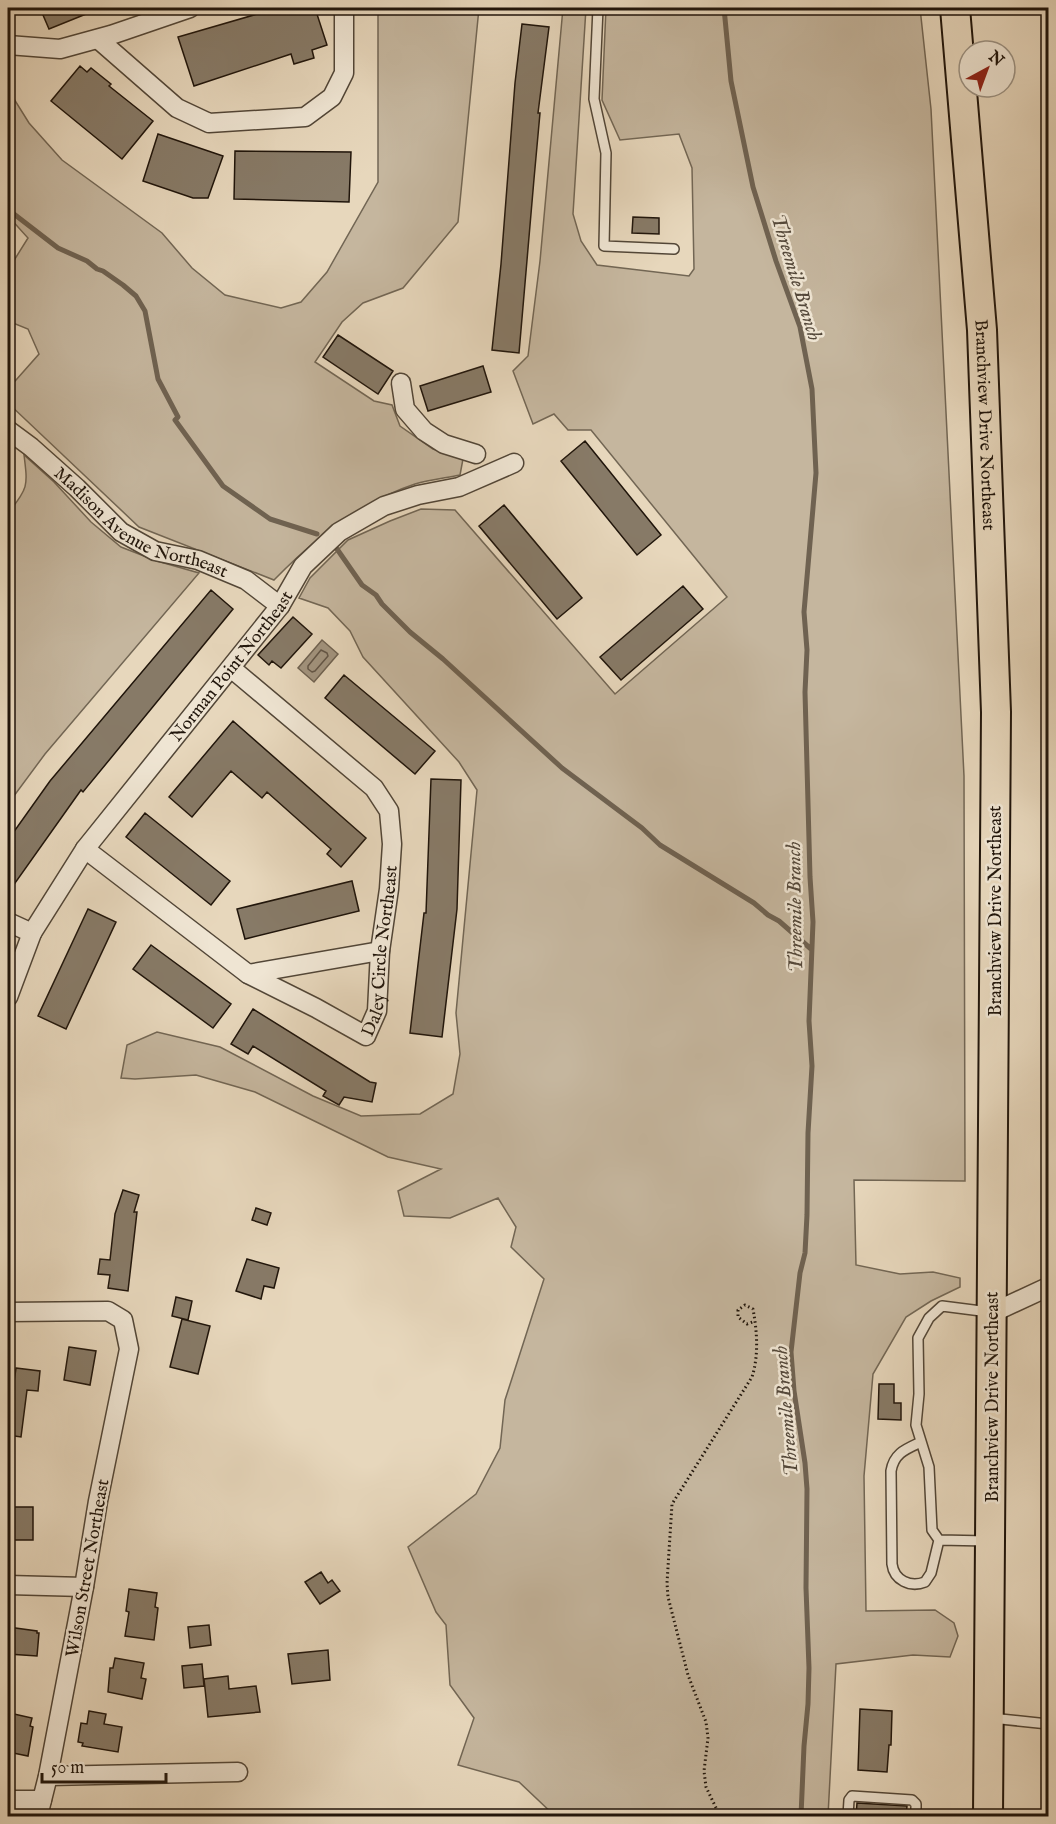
<svg xmlns="http://www.w3.org/2000/svg" width="1056" height="1824" font-family="'IM FELL English',serif">
	<rect width="100%" height="100%" fill="#e7d7bc"/>
	<filter id="stains"><feTurbulence type="fractalNoise" baseFrequency=".00333" numOctaves="4"/><feColorMatrix values="0 0 0 0 .2 0 0 0 0 .09 0 0 0 0 .02 0 0 0 .5 -.17"/></filter>
	<radialGradient id="worn" r=".72"><stop offset=".6" stop-color="#630" stop-opacity="0"/><stop offset="1" stop-color="#630" stop-opacity=".3"/></radialGradient>
	<path fill="#c5b69e" stroke="#726654" stroke-width="1.5" d="M378,8H479L458,222L403,288L363,303L342,322L315,362L374,401L392,405L400,426L433,449L463,459L460,475C445,478 429,480 415,484C360,502 314,539 274,580L139,527L8,403V389L39,354L28,329L8,321V270L28,238L8,216V80L14,99L29,123L62,160L162,233L192,268L225,295L281,308L301,302L327,272L378,182Z
		M563,8H586L573,214L581,241L597,265L689,276L694,269L692,168L679,134L620,140L602,100L606,8H920L931,109L964,776L965,1181L854,1180L856,1265L900,1274L933,1272L960,1278V1287L931,1301L906,1317L873,1374L864,1476L866,1611L935,1610L954,1623L958,1636L950,1657L913,1655L836,1664L828,1816H555L519,1782L458,1765L474,1718L450,1685L446,1625L436,1612L408,1547L476,1494L500,1448L505,1400L544,1279L511,1247L516,1227L498,1198L450,1218L404,1216L398,1191L441,1169L388,1157L255,1092L196,1075L135,1079L121,1078L127,1045L157,1032L220,1047L313,1096L361,1116L420,1114L453,1094L460,1054L456,1013L477,790L459,762L363,657L350,631L328,608L299,598L310,578L348,540L390,521L421,509L455,510L615,694L727,597L591,430H568L554,414L533,424L513,371L528,356L540,261Z
		M24,455L54,482L91,522L121,547L157,561L199,573L45,754L8,804V513C28,489 28,486 24,455Z"/>
	<path fill="#a39580" stroke="#6f6251" stroke-width="1.5" d="M322,640L338,654L314,682L298,668Z"/>
	<g fill="none" stroke-linecap="round" stroke-linejoin="round">
		<path stroke="#625546" stroke-width="1.5" d="M321,650L327,653L328,656L315,671L312,672L308,669V666Z"/>
		<path stroke="#6f6251" stroke-width="5" d="M724,8L731,81L753,187L776,261L800,327L812,389L816,473L804,612L807,650L805,692L810,877L813,922L809,1021L812,1066L808,1133L807,1215L805,1253L800,1273L791,1352L794,1391L805,1463L807,1489L806,1588L809,1668L808,1704L804,1746L801,1816
			M8,206L10,211L58,248L87,261L97,269L103,271L123,285L136,296L145,311L158,379L178,417L175,420L223,486L270,519L317,534
			M337,549L362,585L376,595L382,604L410,632L443,659L562,768L642,828L660,845L754,903L768,915L779,921L811,949"/>
	</g>
	<path fill="#877a67" stroke="#20150b" stroke-width="1.5" d="M40,8H101L49,29Z
		M278,8H315L327,45L312,50L314,58L294,64L291,54L194,86L178,37Z
		M522,24L549,27L538,113H540L534,179L519,353L492,350L501,264L515,83Z
		M80,66L87,72L91,68L111,84L109,86L153,121L122,159L51,101Z
		M158,134L223,156L208,198H193L143,181Z
		M235,151L351,152L349,202L234,199Z
		M633,217L659,218V234L632,233Z
		M338,335L393,371L378,394L323,357Z
		M483,366L491,392L428,411L420,386Z
		M585,441L661,535L637,555L561,461Z
		M504,505L582,598L557,619L479,526Z
		M683,586L703,609L621,680L600,657Z
		M211,590L233,609L83,792L81,790L8,893V840L50,781Z
		M293,617L312,634L281,668L272,661L269,665L258,655Z
		M344,675L435,751L415,774L325,698Z
		M233,721L366,838L341,867L327,854L331,849L267,792L262,798L231,771L192,817L169,797Z
		M431,779L461,780L457,909L442,1037L410,1033L424,913H426Z
		M145,813L230,881L211,905L126,837Z
		M352,881L359,911L245,939L237,909Z
		M88,909L116,922L66,1029L38,1016Z
		M151,945L231,1004L213,1028L133,969Z
		M253,1009L370,1082L376,1083L372,1102L344,1097L339,1105L323,1096L326,1091L253,1046L248,1054L231,1044Z
		M123,1190L139,1195L134,1212H137L128,1291L108,1288L110,1275L98,1274L100,1259L110,1260L115,1214Z
		M256,1208L271,1213L267,1225L252,1220Z
		M247,1259L279,1268L274,1288L264,1286L261,1299L236,1291Z
		M176,1297L192,1301L188,1320L172,1316Z
		M182,1319L210,1326L198,1374L170,1367Z
		M69,1347L96,1351L90,1385L64,1380Z
		M16,1368L40,1371L38,1391L27,1390L21,1437L8,1435V1411H10Z
		M879,1384H894V1403H901V1420L878,1419Z
		M8,1507H33V1540H8Z
		M321,1572L328,1583L332,1580L340,1591L320,1604L305,1582Z
		M129,1589L157,1593L155,1607L158,1608L154,1640L125,1636L129,1612L126,1611Z
		M209,1625L211,1645L190,1648L188,1627Z
		M8,1627L37,1631V1633H39L37,1656L8,1654Z
		M328,1650L330,1680L292,1684L288,1654Z
		M115,1658L144,1663L141,1678L146,1679L142,1699L108,1692L110,1668H113Z
		M202,1664L204,1686L184,1688L182,1666Z
		M228,1676L229,1689L256,1686L260,1712L208,1717L204,1679Z
		M860,1709L892,1711L891,1745H889L887,1772L858,1770Z
		M89,1711L106,1714L104,1724L122,1727L118,1752L82,1746L83,1743L78,1742L81,1723L87,1724Z
		M14,1714L32,1718L30,1726L33,1727L28,1756L8,1752Z
		M857,1803L907,1806L906,1816H856Z"/>
	<g fill="none" stroke-linecap="round" stroke-linejoin="round">
		<defs>
			<path id="lane" d="M598,8L594,99L606,153L604,246L674,249
				M921,1442C906,1449 894,1453 891,1471L892,1564C894,1580 910,1588 925,1582L931,1573L939,1540
				M988,1541L939,1540L932,1530L929,1467L916,1425L919,1394L918,1338L929,1318L942,1306L989,1312
				M991,1718L1048,1724
				M848,1816L849,1800L852,1796L912,1800L916,1804V1816"/>
			<g id="street">
				<path d="M98,39L177,108L209,123L305,117L332,97L344,73V8"/>
				<path d="M8,45L60,49L111,35L190,8"/>
				<path d="M401,383L405,409L424,431L444,444L476,454"/>
				<path id="s1" d="M8,430L31,447L77,488L121,532L155,551L198,560L246,580L280,606"/>
				<path id="s2" d="M85,849L248,974L316,1008L366,1036L377,1011L380,951L389,889L392,844L389,811L374,788L231,668"/>
				<path id="s3" d="M8,922L32,933L85,849L280,606L303,566L339,532L384,506L418,495L459,487L514,463"/>
				<path d="M248,974L380,951"/>
				<path d="M8,997L32,933"/>
				<path d="M8,1312L108,1311L123,1320L129,1349L98,1501L84,1587L48,1776L38,1816"/>
				<path d="M992,1313L1048,1287"/>
				<path d="M8,1585L84,1587"/>
				<path d="M48,1776L238,1772"/>
				<path d="M8,1800H42"/>
			</g>
			<g id="primary">
				<path id="s4" d="M955,8L982,330L996,712L988,1816"/>
			</g>
		</defs>
		<use href="#lane" stroke="#524637" stroke-width="12"/>
		<use href="#street" stroke="#524637" stroke-width="21"/>
		<use href="#primary" stroke="#20150b" stroke-width="32"/>
		<path stroke="#20150b" stroke-width="3" stroke-dasharray="1.5 3" stroke-linecap="butt" d="M720,1816L706,1787L704,1771L708,1738L706,1722L688,1675L668,1597L667,1583L672,1504L752,1377C759,1355 757,1331 753,1309L745,1305L738,1310V1317L747,1324L755,1321"/>
		<use href="#lane" stroke="#efe5d3" stroke-width="9"/>
		<use href="#street" stroke="#efe5d3" stroke-width="18"/>
		<use href="#primary" stroke="#e7d7bc" stroke-width="28"/>
	</g>
	<g text-anchor="middle" stroke-width="5" stroke-linejoin="round" paint-order="stroke">
		<g font-size="18" fill="#20150b" stroke="#efe5d3">
			<text dy="6" stroke="none"><textPath href="#s4" startOffset="418">Branchview Drive Northeast</textPath></text>
			<text dy="6" stroke="none"><textPath href="#s1" startOffset="165">Madison Avenue Northeast</textPath></text>
			<text dy="6" stroke="none"><textPath href="#s3" startOffset="360">Norman Point Northeast</textPath></text>
			<text transform="translate(995 911) rotate(-90)" y="6">Branchview Drive Northeast</text>
			<text dy="6" stroke="none"><textPath href="#s2" startOffset="426">Daley Circle Northeast</textPath></text>
			<text transform="translate(992 1397) rotate(-90)" y="6">Branchview Drive Northeast</text>
			<text transform="translate(87 1568) rotate(-80)" y="6">Wilson Street Northeast</text>
		</g>
		<g font-size="20" font-style="italic" fill="#54483a" stroke="#efe5d3">
			<text transform="translate(797 277) rotate(73)" y="7">Threemile Branch</text>
			<text transform="translate(794 907) rotate(-91)" y="7">Threemile Branch</text>
			<text transform="translate(785 1411) rotate(-95)" y="7">Threemile Branch</text>
		</g>
	</g>
	<rect width="1056" height="1824" fill="none" stroke="#e7d7bc" stroke-width="30"/>
	<rect x="9" y="9" width="1038" height="1806" fill="none" stroke="#20150b" stroke-width="3"/>
	<rect x="15" y="15" width="1026" height="1794" fill="none" stroke="#20150b" stroke-width="1.5"/>
	<g transform="translate(987 69) rotate(41)"><circle r="28" fill="#efe5d3" stroke="#9c9283" stroke-width="1.5"/>
	<path d="M0-4.5L10 22L0 15L-10 22Z" fill="#8f2418"/>
	<text y="-9" font-size="16" font-weight="bold" text-anchor="middle" fill="#20150b">N</text>
	</g>
	<path d="M42 1773v9h124v-9" fill="none" stroke="#20150b" stroke-width="3"/>
	<text x="51" y="1773" font-size="18" fill="#20150b" stroke="#efe5d3" stroke-width="4.5" paint-order="stroke">50 m</text>
	<rect width="100%" height="100%" filter="url(#stains)"/>
	<rect width="100%" height="100%" fill="url(#worn)"/>
</svg>
